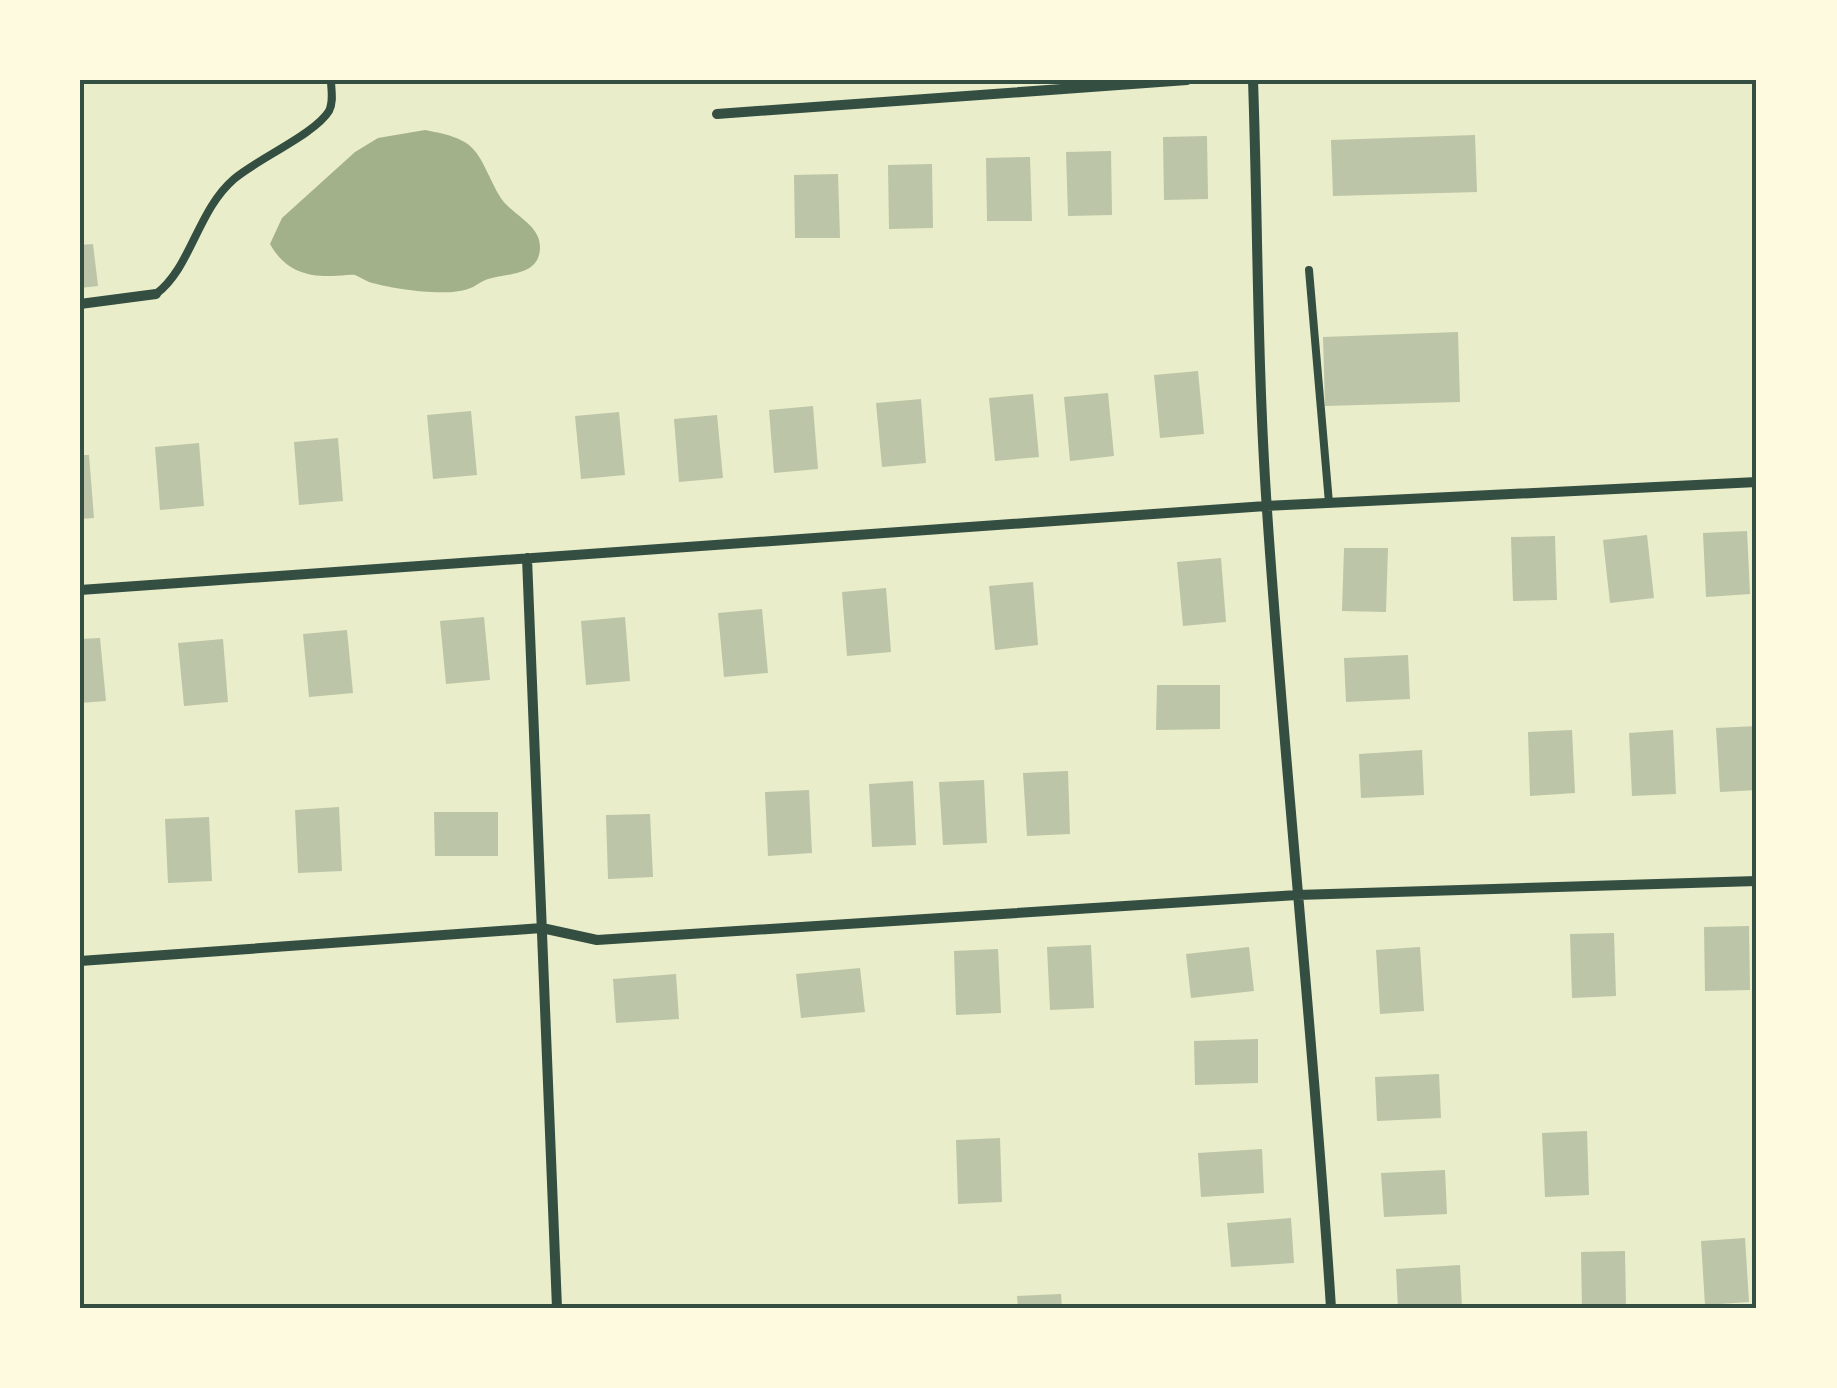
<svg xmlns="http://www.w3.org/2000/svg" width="1837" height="1388" font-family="Mulish,sans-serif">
	<rect width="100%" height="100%" fill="#e9edc9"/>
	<path fill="#a3b18a" d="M425,130C480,140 475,150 499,195C509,214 540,223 540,247C540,276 508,273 488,279C481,281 475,287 468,289C446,297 392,289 369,282C364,280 360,277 355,275C349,274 340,276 333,276C304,277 284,269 270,244L282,218L355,152L378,138Z"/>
	<path fill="#bcc5a7" d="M1475,135L1477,192L1333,196L1331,140Z
		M1207,136L1208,199L1164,200L1163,137Z
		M1111,151L1112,215L1068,216L1066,152Z
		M1030,157L1032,221H987L986,158Z
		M932,164L933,228L889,229L888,165Z
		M838,174L840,238H795L794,175Z
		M93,244L98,286L80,288V245Z
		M1458,332L1460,402L1325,406L1323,337Z
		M1198,371L1204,434L1160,438L1154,375Z
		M1108,393L1114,456L1070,461L1064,397Z
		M1033,394L1039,457L995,461L989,398Z
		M921,399L926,463L882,467L876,403Z
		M813,406L818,469L774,473L769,410Z
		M471,411L477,475L433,479L427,415Z
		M619,412L625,475L581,479L575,416Z
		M717,415L723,478L679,482L674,419Z
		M338,438L343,501L299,505L294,442Z
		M199,443L204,506L160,510L155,447Z
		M80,455H89L94,518L80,519Z
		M1747,531L1750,594L1706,597L1703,533Z
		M1647,535L1654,598L1610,603L1603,540Z
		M1555,536L1557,600L1513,601L1511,537Z
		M1344,548H1388L1386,612L1342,611Z
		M1221,558L1226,622L1183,626L1177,562Z
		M1033,582L1038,645L995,650L989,586Z
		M886,588L891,652L847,656L842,592Z
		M762,609L768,673L724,677L718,613Z
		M484,617L490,680L446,684L440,621Z
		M625,617L630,681L586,685L581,621Z
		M347,630L353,693L309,697L303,634Z
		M100,638L106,701L80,703V639Z
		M223,639L228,702L184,706L178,643Z
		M1408,655L1410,699L1346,702L1344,658Z
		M1157,685H1220V729L1156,730Z
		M1757,726V790L1720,792L1716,728Z
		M1572,730L1575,793L1530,796L1528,732Z
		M1673,730L1676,794L1632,796L1629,733Z
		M1422,750L1424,795L1361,798L1359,754Z
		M1068,771L1070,834L1027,836L1023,773Z
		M984,780L987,843L943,845L939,782Z
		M913,781L916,845L872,847L869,784Z
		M809,790L812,853L768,856L765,792Z
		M339,807L342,871L298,873L295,810Z
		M434,812H498V856H435Z
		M650,814L653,877L608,879L606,815Z
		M209,817L212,881L168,883L165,819Z
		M1749,926L1750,990L1705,991L1704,927Z
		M1614,933L1616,996L1572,998L1570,934Z
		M1091,945L1094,1008L1050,1010L1047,947Z
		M1249,947L1254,991L1191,998L1186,954Z
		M1420,947L1424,1011L1380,1014L1376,950Z
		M998,949L1001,1013L956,1015L954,951Z
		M860,968L865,1012L801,1018L796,974Z
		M676,974L679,1019L616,1023L613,979Z
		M1258,1039V1083L1195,1085L1194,1041Z
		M1439,1074L1441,1118L1377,1121L1375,1077Z
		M1587,1131L1589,1195L1545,1197L1542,1133Z
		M1000,1138L1002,1202L958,1204L956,1140Z
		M1262,1149L1264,1193L1201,1197L1198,1153Z
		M1445,1170L1447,1214L1384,1217L1381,1173Z
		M1291,1218L1294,1263L1231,1267L1227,1223Z
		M1745,1238L1749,1302L1705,1305L1701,1241Z
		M1625,1251L1626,1308H1582L1581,1252Z
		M1460,1265L1462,1308H1398L1396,1269Z
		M1061,1294L1062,1308H1018L1017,1296Z"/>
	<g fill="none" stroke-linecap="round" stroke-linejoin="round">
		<path stroke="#344e41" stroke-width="8" d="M1309,270L1329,503
			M156,294C191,268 197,211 234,179C257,159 315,134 329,111C334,101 331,90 331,80"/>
		<path stroke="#344e41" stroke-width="10" d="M1253,80C1258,223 1257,367 1267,510C1285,777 1314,1042 1331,1308
			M717,114L1187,80
			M80,304L156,294
			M527,558L557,1308
			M80,590L1266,506L1757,482
			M80,961L542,928L597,940L1297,895L1757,881"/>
	</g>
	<rect width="1837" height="1388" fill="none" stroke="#fefae0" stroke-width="165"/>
	<rect x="82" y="82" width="1672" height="1224" fill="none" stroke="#344e41" stroke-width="4"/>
</svg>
